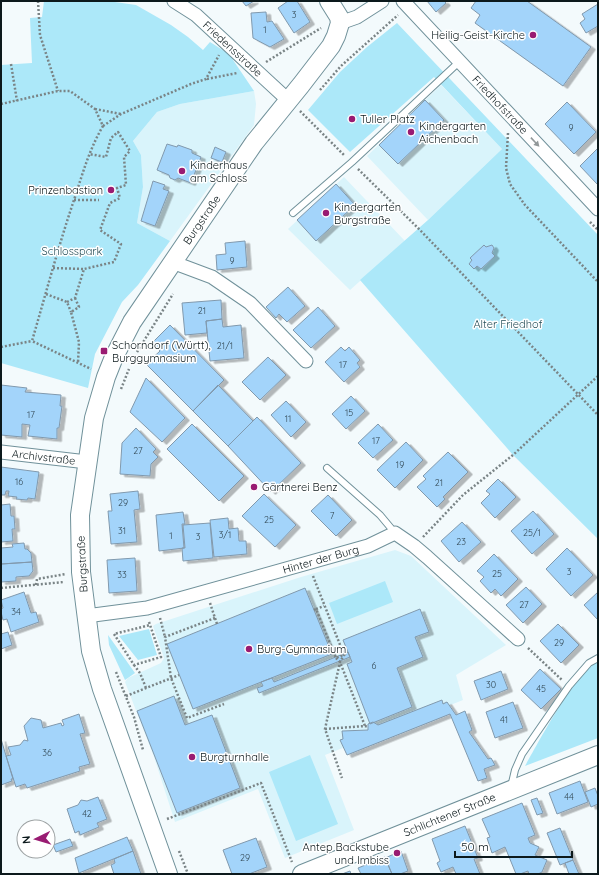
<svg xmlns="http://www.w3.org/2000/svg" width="599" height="875" font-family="Quicksand,sans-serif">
	<defs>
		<filter id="shadow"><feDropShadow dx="4.5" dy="2.5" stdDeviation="0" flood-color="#0004"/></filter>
	</defs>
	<rect width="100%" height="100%" fill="#f3fafc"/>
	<path fill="#d9f4fb" d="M441,85L502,149L428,220L367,156Z
		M254,91L256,104L254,125L170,241L137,223L143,187L141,155L133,141L157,112L180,104Z
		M344,177L405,241L350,290L288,229Z
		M395,550L411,556L506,645L456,675L463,700L325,755L354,830L285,858L258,789L175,822L154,757L125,682L128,678L161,663L164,658L153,626L156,624L301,577Z"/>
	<path fill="#ace8f9" d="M44,1H108L136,5L171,25L188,37L203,50L210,42L229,54L254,91L180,104L157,112L133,141L141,155L143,187L137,223L170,241L138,285L122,302L95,354L88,388L1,363V65L32,63L30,18L42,17Z
		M397,23L598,235V539L513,455L360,280L428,220L502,149L434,77L350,152L308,110L340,72L367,47Z
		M385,581L393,602L337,624L329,603Z
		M149,629L157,655L138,660L119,636Z
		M108,635L135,673L125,680L109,645Z
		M598,662V738L525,766C539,742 575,672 598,662Z
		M310,755L338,824L296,841L269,772Z"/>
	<path fill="#a3d4fa" stroke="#8199ad" filter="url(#shadow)" d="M242,1H254L246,6Z
		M288,1H297L310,22L294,33L278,8Z
		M427,1H444L446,3L436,12Z
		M476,1H527L591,47L563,86L475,23L480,15L471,8Z
		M598,4V26L586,33L580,23L585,19L582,14Z
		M266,12L267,22L272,21L284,39L270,47L253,38L251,13Z
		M425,100L444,120L398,164L379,145Z
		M567,102L596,132L574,154L545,124Z
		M167,144L177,147L178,145L192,150V153L201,157L191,183L178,178L175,180L170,178L169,175L157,170Z
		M215,147L226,152L222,162L211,158Z
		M598,148V183L597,184L580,166Z
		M153,181L165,185L163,189L169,191L155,226L141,221Z
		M336,184L355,205L316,241L297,220Z
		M245,241L247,267L217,270L216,255L226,254L225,243Z
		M484,245L486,247L492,245L494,248L492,253L495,256L481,269L477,266L474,269L469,264L472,260L470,258Z
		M288,287L305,306L287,322L279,314L276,318L266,307Z
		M221,300L222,319L206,321L207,333L185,335L182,303Z
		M318,307L335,326L311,348L293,330Z
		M222,319L223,327L241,325L244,358L210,361L206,321Z
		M170,325L224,380L193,411L146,364L160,351L152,343Z
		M341,347L345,351L349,347L360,360L357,363L360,367L344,382L325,362Z
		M268,357L286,375L260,400L242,382Z
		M146,378L185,418L162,442L130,412Z
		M1,385L27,388L25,392L61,395L60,406H62L59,428H57V439L28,436L30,425L22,424V437L1,435Z
		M218,385L253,421L228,446L193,411Z
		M351,396L365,411L346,429L332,414Z
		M286,401L306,422L291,437L271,415Z
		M257,417L301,463L271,492L228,446Z
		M192,424L244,476L219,501L167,449Z
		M378,424L393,440L373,458L358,443Z
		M136,428L156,449L153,452L158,457L151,464L150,476L120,474L122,443Z
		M406,442L423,460L395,488L377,470Z
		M448,452L468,472L443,497L445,499L437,507L417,487L426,479L423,476Z
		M1,467L39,472L35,499L28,498L27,500L16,499L17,497L8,496L9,491H6L5,495H1Z
		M498,479L516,497L495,518L481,503L490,494L486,491Z
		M138,491L140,509L134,510L137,542L111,544L108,511H112L110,494Z
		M264,494L296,525L275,547L242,516Z
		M328,495L352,520L336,536L311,511Z
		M10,504L11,516H14L15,529H12L13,541L1,542V505Z
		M533,511L554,534L532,554L511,531Z
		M183,512L185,524H182L184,548L159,551L156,515Z
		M228,518L229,529L238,528L239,541H246L247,554L214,557L210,520Z
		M462,522L481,542L459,562L441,541Z
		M210,523L213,558L183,561L182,548H185L183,525Z
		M24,543L25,549H27L31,553L32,562L1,564V548L13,547L12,544Z
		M567,548L593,575L571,596L546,569Z
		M494,554L518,579L501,596L495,589L491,593L480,581L484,577L477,571Z
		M135,558L137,591L109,593L107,560Z
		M32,562L33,571L29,576L16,577V581L1,582V564Z
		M526,587L542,604L523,623L506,605Z
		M305,588L332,654L193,709L167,644Z
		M24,592L31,613L36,612L39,622L11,632L7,619L3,620L1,612V609L3,608L1,600Z
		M598,592V620L584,605Z
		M420,609L429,632L415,637L423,657L397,668L412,707L370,724L347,664L352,662L343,640Z
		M558,624L579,645L561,663L540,641Z
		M8,632L12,645L1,649V634Z
		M348,652L350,657L259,693L257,688L263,686L261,682L272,678L274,682Z
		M540,669L561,689L541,709L521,690Z
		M501,671L508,689L481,700L474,681Z
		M174,696L185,725L212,715L240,788L177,813L137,711Z
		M442,700L443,704L447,702L456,715L465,711L472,730L469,732L488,759L491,758L495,765L484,769L487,778L478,781L450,714L347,755L340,740L343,739L342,731L368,730V724L373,722L378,725Z
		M513,702L523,728L495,738L486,712Z
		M79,714L85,733L80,734L90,764L79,767L80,771L27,788L25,784L16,787L6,756L11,755L8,747L20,745L24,740L28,741L24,726L31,718L41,720L43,728L61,723L62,726L64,725L62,720Z
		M1,739L13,779H11L12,781L1,785Z
		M580,781L588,802L557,814L549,793Z
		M595,788L598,796V804L591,807L585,792Z
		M98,797L107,819L97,823L99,827L80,835L79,831L75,833L67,809L78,805L81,800L87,801Z
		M537,798L543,813L537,815L531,800Z
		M522,803L535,835L528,838L530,843L539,847L535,855L547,860L542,872L538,874H529L528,871L520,874H516L505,847L492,853L487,838L490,837L482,819Z
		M465,826L478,858L474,859L480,874H456L453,867L441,872L437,863L440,861L432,839Z
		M560,828L573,860L560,865L547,833Z
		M127,837L133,851L79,873L75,858Z
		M256,838L267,867L249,874H232L223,850Z
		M70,839L73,846L56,852L53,845Z
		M133,851L141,874H114L111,865L115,863L114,859Z
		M401,851L408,871L400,874H392L385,858Z
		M385,857L392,874H361L358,868Z
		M573,860L579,874H569L565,863Z
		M350,871L351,874H342Z"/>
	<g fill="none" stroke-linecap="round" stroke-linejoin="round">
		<defs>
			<path id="service" d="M293,213L352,162L459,62
				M327,468L380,515L395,533
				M511,787L515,770L522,754L569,686L589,663L598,658"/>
			<g id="minor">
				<path id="s1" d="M174,1L196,15L288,100"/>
				<path id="s2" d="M403,1L598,209"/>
				<path d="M340,23L357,17L382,1"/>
				<path d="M172,262L212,277L250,303L306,361"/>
				<path id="s3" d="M1,452L87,462"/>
				<path id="s4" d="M86,616L147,608L368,546L395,533L414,546L427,557L518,639"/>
			</g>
			<g id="secondary">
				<path id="s5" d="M168,874L102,689L91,651L81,572L80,515L94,418L106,377L114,357L132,322L254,143L301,85L331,46L336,36L340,23L339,17L329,1"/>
				<path id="s6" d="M302,874L598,755"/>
			</g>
		</defs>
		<use href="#service" stroke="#70919a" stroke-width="8"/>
		<use href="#minor" stroke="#70919a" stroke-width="15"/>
		<use href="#secondary" stroke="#70919a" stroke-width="20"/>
		<path stroke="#7a8486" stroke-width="2.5" stroke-dasharray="2 2" stroke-linecap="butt" d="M38,1L40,35L58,91
			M266,62L321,28
			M11,64L17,101
			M207,79L237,73
			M320,90L341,66L398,15
			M1,104L58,91H70L95,109L103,126C90,148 83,172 75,197C59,244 46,293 32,341L91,369
			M95,109L121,114
			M300,111L345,156
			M103,126L121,114L191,84L206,79L219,55
			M508,133L506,168L510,184L525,205L598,282
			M358,169L419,229L598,415
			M74,200H99
			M590,222L598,230
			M53,268L84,269
			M46,294L67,302L71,312
			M75,298L79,307L71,312L79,342L78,363
			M67,302L75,298L84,269L114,262L121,244L100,230L110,203L120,198L117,188L126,185L124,157L130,151L118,132L111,138L106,157L89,154
			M1,347L32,341
			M137,352L173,294
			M121,389L129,369
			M423,537L463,495L513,455L598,376
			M313,576L344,655L340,662L325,729L342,778
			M36,585L37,579L66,574
			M1,588L64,582
			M210,603L217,624
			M316,609L324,606
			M314,610L316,609L336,658L348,653
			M160,618L165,637
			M215,618L165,637L171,678L187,718L224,704
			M149,622L161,657L134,665L114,634L150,625
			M528,648L562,680
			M336,658L340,662L365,726
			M134,665L140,673L146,688
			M116,672L134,717L143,750
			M126,696L179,675
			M325,729L365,726L368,727
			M167,819L261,783L292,862
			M179,851L188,874"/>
		<use href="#service" stroke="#fff" stroke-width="6"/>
		<use href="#minor" stroke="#fff" stroke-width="13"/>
		<use href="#secondary" stroke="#fff" stroke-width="18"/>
	</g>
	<defs><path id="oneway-solid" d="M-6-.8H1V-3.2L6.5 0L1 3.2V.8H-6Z"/></defs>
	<use fill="#929899" href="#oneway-solid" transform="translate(535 142) rotate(47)"/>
	<g fill="#991b72" stroke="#fff" stroke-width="1.5">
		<circle cx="533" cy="35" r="4"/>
		<circle cx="352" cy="119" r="4"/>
		<circle cx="411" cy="132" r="4"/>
		<circle cx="182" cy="171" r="4"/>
		<circle cx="111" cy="190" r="4"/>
		<circle cx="326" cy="213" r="4"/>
		<rect x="100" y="347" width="8" height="8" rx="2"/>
		<circle cx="254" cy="487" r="4"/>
		<circle cx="249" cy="649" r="4"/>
		<circle cx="192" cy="757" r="4"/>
		<circle cx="397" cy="853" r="4"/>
	</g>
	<g text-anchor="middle" stroke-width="3" stroke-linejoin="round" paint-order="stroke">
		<g font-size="9" fill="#324854">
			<text x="294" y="18">3</text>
			<text x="265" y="33">1</text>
			<text x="571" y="131">9</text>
			<text x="232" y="264">9</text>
			<text x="202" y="314">21</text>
			<text x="225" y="349">21/1</text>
			<text x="343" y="368">17</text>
			<text x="349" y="416">15</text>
			<text x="31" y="418">17</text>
			<text x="288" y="422">11</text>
			<text x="376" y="444">17</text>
			<text x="138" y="454">27</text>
			<text x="400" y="468">19</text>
			<text x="19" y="485">16</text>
			<text x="439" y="486">21</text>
			<text x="123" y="506">29</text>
			<text x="332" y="519">7</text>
			<text x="269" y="523">25</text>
			<text x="122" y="534">31</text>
			<text x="532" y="536">25/1</text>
			<text x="225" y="538">3/1</text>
			<text x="171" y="539">1</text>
			<text x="198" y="540">3</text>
			<text x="461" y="545">23</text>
			<text x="569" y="575">3</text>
			<text x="497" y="577">25</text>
			<text x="122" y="578">33</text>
			<text x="524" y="608">27</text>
			<text x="16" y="615">34</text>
			<text x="559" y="646">29</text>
			<text x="374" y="669">6</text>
			<text x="491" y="688">30</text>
			<text x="541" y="692">45</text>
			<text x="504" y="723">41</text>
			<text x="47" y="756">36</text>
			<text x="569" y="800">44</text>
			<text x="87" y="817">42</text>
			<text x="245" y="861">29</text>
		</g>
		<g font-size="11" fill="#0c191c" stroke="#fff" text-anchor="start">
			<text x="525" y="39" text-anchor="end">Heilig-Geist-Kirche</text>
			<text x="360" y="123">Tuller Platz</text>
			<text x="419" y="130">Kindergarten<tspan x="419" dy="13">Aichenbach</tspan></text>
			<text x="190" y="169">Kinderhaus<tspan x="190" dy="13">am Schloss</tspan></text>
			<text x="103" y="194" text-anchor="end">Prinzenbastion</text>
			<text x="334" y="211">Kindergarten<tspan x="334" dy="13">Burgstraße</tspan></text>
			<text x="112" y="349">Schorndorf (Württ),<tspan x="112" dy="13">Burggymnasium</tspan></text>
			<text x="262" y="491">Gärtnerei Benz</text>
			<text x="257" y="653">Burg-Gymnasium</text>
			<text x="200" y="761">Burgturnhalle</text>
			<text x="389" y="851" text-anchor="end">Antep Backstube<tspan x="389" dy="13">und Imbiss</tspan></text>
		</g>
		<g font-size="11" fill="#0c191c" stroke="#fff">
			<text dy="4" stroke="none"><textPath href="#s1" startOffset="76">Friedensstraße</textPath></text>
			<text dy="4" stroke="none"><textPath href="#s2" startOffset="142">Friedhofstraße</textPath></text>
			<text dy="4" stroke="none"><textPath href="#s5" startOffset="698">Burgstraße</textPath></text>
			<text dy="4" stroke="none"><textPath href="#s3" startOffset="43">Archivstraße</textPath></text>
			<text dy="4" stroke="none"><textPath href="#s4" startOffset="242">Hinter der Burg</textPath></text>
			<text transform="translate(82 564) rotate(-93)" y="4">Burgstraße</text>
			<text dy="4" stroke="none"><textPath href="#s6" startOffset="159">Schlichtener Straße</textPath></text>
		</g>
		<g font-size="11" fill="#254e58" stroke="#fff">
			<text x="72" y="255">Schlosspark</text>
			<text x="508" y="328">Alter Friedhof</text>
		</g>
	</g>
	<rect width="599" height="875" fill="none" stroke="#0c191c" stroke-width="4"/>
	<g transform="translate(36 839) rotate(265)"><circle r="19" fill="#ffffff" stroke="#9ea3a4"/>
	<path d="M0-3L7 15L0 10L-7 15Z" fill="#991b72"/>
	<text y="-6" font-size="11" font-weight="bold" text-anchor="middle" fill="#0c191c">N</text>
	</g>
	<path d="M455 851v6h117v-6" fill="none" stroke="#0c191c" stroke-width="2"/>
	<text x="461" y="851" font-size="12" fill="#0c191c" stroke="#ffffff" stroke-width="3" paint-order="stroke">50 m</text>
</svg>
